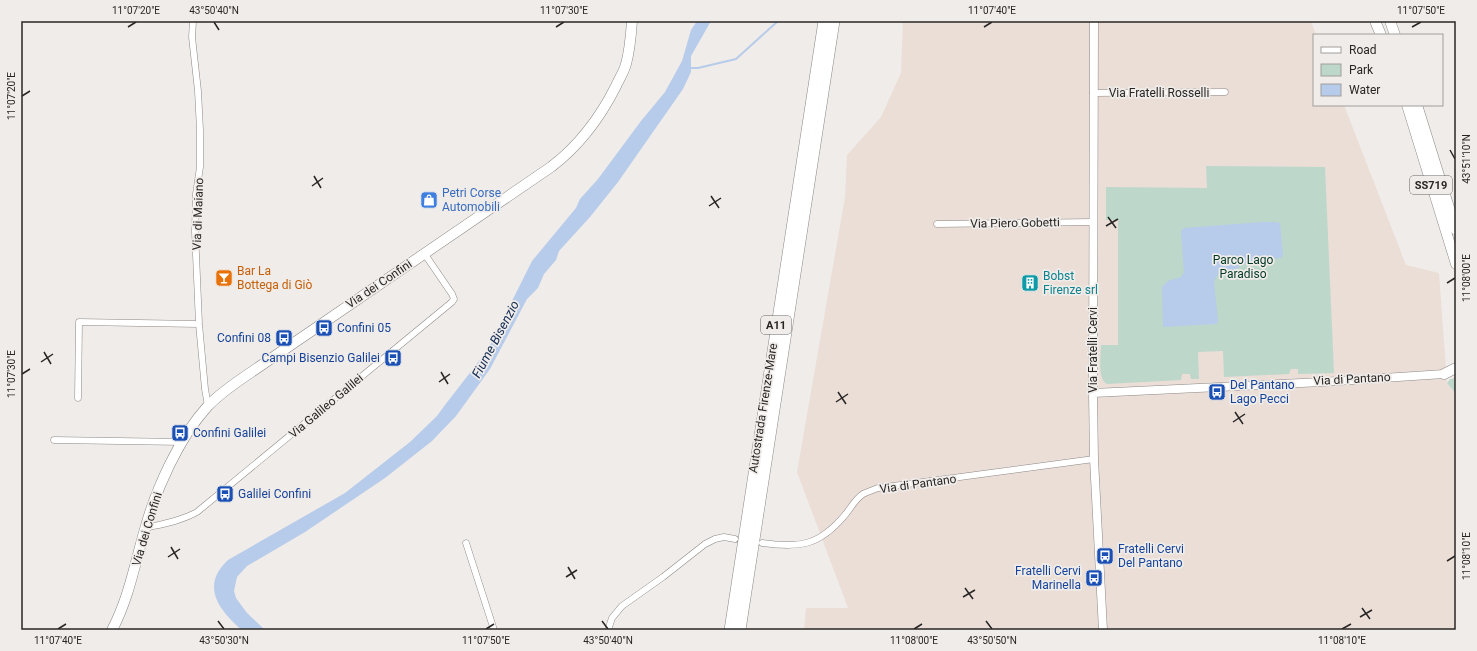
<svg xmlns="http://www.w3.org/2000/svg" width="1477" height="651" font-family="Roboto,sans-serif">
	<rect width="100%" height="100%" fill="#f0ece9"/>
	<path fill="#eaded7" d="M903,21H1311L1316,35H1314V105H1344L1406,265L1439,273L1447,383L1453,390L1456,395V630H804L806,608H848L797,472L845,197L847,155L881,117L901,73Z"/>
	<path fill="#bed7cb" d="M1206,166L1325,167L1334,373L1298,374V369H1291L1289,374L1224,377L1223,351L1198,352L1199,379H1191L1190,374H1182L1181,380L1107,384C1097,379 1101,355 1101,345H1118V220H1106V187L1207,188Z
		M1456,378V395L1453,390L1447,383L1450,379Z"/>
	<path fill="#b7cbea" d="M697,21H711L691,56V72L683,89L618,182L590,217L559,251L556,260L544,274L538,288L527,299L490,369L456,416L432,441L385,478L305,532L247,566L237,577L234,591L236,598L247,613L265,630H242C219,610 200,586 228,560L345,493L410,442L437,416L445,405L476,365L494,339L498,329L532,261L576,208L580,199L598,179L641,121L665,92L682,61L691,30Z
		M1262,222H1274L1280,223L1283,255L1281,258L1247,262L1231,272L1219,274L1216,277L1214,282L1218,322L1216,324L1163,327L1162,287L1168,281L1181,277L1184,272L1181,231L1184,228Z"/>
	<g fill="none" stroke-linecap="round" stroke-linejoin="round">
		<path stroke="#b7cbea" stroke-width="2" d="M689,68H698L736,59L778,21"/>
		<defs>
			<path id="minor" d="M193,21L192,37L198,91L200,130V167L196,194L195,231L199,324L205,389L208,406
				M1093,93L1225,92
				M937,224L1093,222
				M78,398L79,322L199,324
				M54,440L183,442
				M145,528C162,524 181,521 197,512L452,302L454,299L452,294L424,253
				M466,543L494,630
				M762,543C800,548 819,546 845,515C851,508 855,499 863,494C867,492 873,490 878,488L1094,459
				M608,630L612,618L622,606L663,577L705,544L715,539L724,537L735,539"/>
			<path id="tertiary" d="M1094,21L1093,393L1094,459L1103,630
				M1093,393L1322,382L1444,374"/>
			<path id="primary" d="M112,630C129,598 135,563 145,529C156,489 179,438 207,407C219,394 235,383 250,373L551,167C580,145 600,118 616,86C619,79 624,72 626,64C630,50 631,35 632,21"/>
			<path id="trunk" d="M1375,21L1381,35
				M1390,21L1395,35
				M1407,105L1456,264
				M1417,105L1456,230
				M1444,374L1456,368"/>
			<path id="motorway" d="M730,630L824,21
				M740,630L834,21"/>
		</defs>
		<use href="#minor" stroke="#8c8886" stroke-width="7"/>
		<use href="#tertiary" stroke="#8c8886" stroke-width="9"/>
		<use href="#primary" stroke="#8c8886" stroke-width="11"/>
		<use href="#trunk" stroke="#8c8886" stroke-width="11"/>
		<use href="#motorway" stroke="#8c8886" stroke-width="12"/>
		<use href="#minor" stroke="#fff" stroke-width="6"/>
		<use href="#tertiary" stroke="#fff" stroke-width="8"/>
		<use href="#primary" stroke="#fff" stroke-width="10"/>
		<use href="#trunk" stroke="#fff" stroke-width="10"/>
		<use href="#motorway" stroke="#fff" stroke-width="11"/>
	</g>
	<path fill="none" stroke="#282625" stroke-width="1.5" d="M214,22L219,30M128,27L136,22M556,27L564,22M984,27L992,22M1412,27L1421,22M22,96L30,91M1450,150L1455,159M314,176L321,188M312,186L323,178M711,196L719,208M709,206L721,198M1108,217L1116,228M1106,226L1118,219M1447,283L1455,278M44,352L51,364M41,362L53,354M441,372L448,384M22,374L30,369M439,382L450,374M838,392L846,404M836,402L848,394M1235,412L1243,424M1233,422L1245,414M171,547L178,559M168,557L180,549M1447,561L1455,556M568,567L575,579M566,577L577,570M965,588L973,599M963,597L975,590M1362,608L1370,619M1360,617L1372,610M218,621L224,629M602,621L608,629M986,621L992,629M58,629L66,624M486,629L494,624M914,629L922,624M1342,629L1351,624"/>
	<defs>
		<symbol id="shop-square" viewBox="-11 -11 22 22"><rect x="-9" y="-9" width="18" height="18" rx="4" fill="#3f7fe0" stroke="#f0ece9"/><path d="M-5-2.5h2.3a2.7 3.5 0 0 1 5.4 0H5L5.5 6h-11ZM-1.5-2.5h3a1.5 2.3 0 0 0-3 0Z" fill="#fff"/></symbol>
		<symbol id="bar-square" viewBox="-11 -11 22 22"><rect x="-9" y="-9" width="18" height="18" rx="4" fill="#e8710a" stroke="#f0ece9"/><path d="M-6-5H6L.8 .8V4.5H3.5V6h-7V4.5H-.8V.8Z" fill="#fff"/></symbol>
		<symbol id="building-square" viewBox="-11 -11 22 22"><rect x="-9" y="-9" width="18" height="18" rx="4" fill="#0f9aa8" stroke="#f0ece9"/><path d="M-4-6H4V6H1V3H-1V6H-4ZM-2.5-4.3h1.7v1.8h-1.7ZM.8-4.3h1.7v1.8H.8ZM-2.5-1h1.7V.8h-1.7ZM.8-1h1.7V.8H.8Z" fill="#fff"/></symbol>
		<symbol id="bus-square" viewBox="-11 -11 22 22"><rect x="-9" y="-9" width="18" height="18" rx="4" fill="#1a4fb4" stroke="#f0ece9"/><path d="M-5-6H5V4H4V6H2V4H-2V6H-4V4H-5ZM-3.5-4V0h7V-4ZM-3.5 1.2v1.5H-2V1.2ZM2 1.2v1.5H3.5V1.2Z" fill="#fff"/></symbol>
	</defs>
	<g fill-rule="evenodd">
		<use href="#shop-square" x="419" y="190" width="20" height="20"/>
		<use href="#bar-square" x="214" y="268" width="20" height="20"/>
		<use href="#building-square" x="1020" y="273" width="20" height="20"/>
		<use href="#bus-square" x="314" y="318" width="20" height="20"/>
		<use href="#bus-square" x="274" y="328" width="20" height="20"/>
		<use href="#bus-square" x="383" y="348" width="20" height="20"/>
		<use href="#bus-square" x="1207" y="382" width="20" height="20"/>
		<use href="#bus-square" x="170" y="423" width="20" height="20"/>
		<use href="#bus-square" x="215" y="484" width="20" height="20"/>
		<use href="#bus-square" x="1095" y="546" width="20" height="20"/>
		<use href="#bus-square" x="1084" y="568" width="20" height="20"/>
	</g>
	<g text-anchor="middle" stroke-width="3.5" stroke-linejoin="round" paint-order="stroke">
		<g fill="#f0ece9" stroke="#646160" stroke-width="1">
			<rect x="1410" y="176" width="42" height="18" rx="3"/>
			<rect x="761" y="316" width="30" height="18" rx="3"/>
		</g>
		<g font-size="11" font-weight="bold" fill="#282625">
			<text x="1431" y="189">SS719</text>
			<text x="776" y="329">A11</text>
		</g>
		<g font-size="12" fill="#282625" stroke="#f0ece9">
			<text x="1159" y="97">Via Fratelli Rosselli</text>
			<text transform="translate(198 214) rotate(-88)" y="4">Via di Maiano</text>
			<text transform="translate(1015 223) rotate(-1)" y="4">Via Piero Gobetti</text>
			<text transform="translate(379 284) rotate(-34)" y="4">Via dei Confini</text>
			<text transform="translate(1093 350) rotate(-90)" y="4">Via Fratelli Cervi</text>
			<text transform="translate(1352 379) rotate(-3)" y="4">Via di Pantano</text>
			<text transform="translate(326 406) rotate(-40)" y="4">Via Galileo Galilei</text>
			<text transform="translate(763 408) rotate(-81)" y="4">Autostrada Firenze-Mare</text>
			<text transform="translate(918 484) rotate(-8)" y="4">Via di Pantano</text>
			<text transform="translate(147 529) rotate(-73)" y="4">Via dei Confini</text>
		</g>
		<g font-size="12" fill="#366cbe" stroke="#f0ece9" text-anchor="start">
			<text x="442" y="197">Petri Corse<tspan x="442" dy="14">Automobili</tspan></text>
		</g>
		<g font-size="12" fill="#013826" stroke="#f0ece9">
			<text x="1243" y="264">Parco Lago<tspan x="1243" dy="14">Paradiso</tspan></text>
		</g>
		<g font-size="12" fill="#c56008" stroke="#f0ece9" text-anchor="start">
			<text x="237" y="275">Bar La<tspan x="237" dy="14">Bottega di Giò</tspan></text>
		</g>
		<g font-size="12" fill="#0d838f" stroke="#f0ece9" text-anchor="start">
			<text x="1043" y="280">Bobst<tspan x="1043" dy="14">Firenze srl</tspan></text>
		</g>
		<g font-size="12" fill="#164399" stroke="#f0ece9" text-anchor="start">
			<text x="337" y="332">Confini 05</text>
			<text x="271" y="342" text-anchor="end">Confini 08</text>
			<text x="380" y="362" text-anchor="end">Campi Bisenzio Galilei</text>
			<text x="1230" y="389">Del Pantano<tspan x="1230" dy="14">Lago Pecci</tspan></text>
			<text x="193" y="437">Confini Galilei</text>
			<text x="238" y="498">Galilei Confini</text>
			<text x="1118" y="553">Fratelli Cervi<tspan x="1118" dy="14">Del Pantano</tspan></text>
			<text x="1081" y="575" text-anchor="end">Fratelli Cervi<tspan x="1081" dy="14">Marinella</tspan></text>
		</g>
		<g font-size="13" font-style="italic" fill="#132d55" stroke="#f0ece9">
			<text transform="translate(495 339) rotate(-62)" y="5">Fiume Bisenzio</text>
		</g>
	</g>
	<rect width="1477" height="651" fill="none" stroke="#f0ece9" stroke-width="44"/>
	<rect x="1313" y="34" width="130" height="72" fill="#f0ece9" stroke="#a09d9b"/>
	<rect x="1321" y="47" width="20" height="6" fill="#ffffff" stroke="#a09d9b"/>
	<text x="1349" y="54" font-size="12" fill="#282625">Road</text>
	<rect x="1321" y="64" width="20" height="12" fill="#bed7cb" stroke="#a09d9b"/>
	<text x="1349" y="74" font-size="12" fill="#282625">Park</text>
	<rect x="1321" y="84" width="20" height="12" fill="#b7cbea" stroke="#a09d9b"/>
	<text x="1349" y="94" font-size="12" fill="#282625">Water</text>
	<rect x="22" y="22" width="1433" height="607" fill="none" stroke="#282625" stroke-width="1.5"/>
	<g font-size="10" text-anchor="middle" fill="#282625">
		<text x="136" y="14">11°07'20"E</text>
		<text x="214" y="14">43°50'40"N</text>
		<text x="564" y="14">11°07'30"E</text>
		<text x="992" y="14">11°07'40"E</text>
		<text x="1421" y="14">11°07'50"E</text>
		<text transform="translate(11 96) rotate(-90)" y="4">11°07'20"E</text>
		<text transform="translate(1466 159) rotate(-90)" y="4">43°51'10"N</text>
		<text transform="translate(1466 278) rotate(-90)" y="4">11°08'00"E</text>
		<text transform="translate(11 374) rotate(-90)" y="4">11°07'30"E</text>
		<text transform="translate(1466 556) rotate(-90)" y="4">11°08'10"E</text>
		<text x="58" y="644">11°07'40"E</text>
		<text x="224" y="644">43°50'30"N</text>
		<text x="486" y="644">11°07'50"E</text>
		<text x="608" y="644">43°50'40"N</text>
		<text x="914" y="644">11°08'00"E</text>
		<text x="992" y="644">43°50'50"N</text>
		<text x="1342" y="644">11°08'10"E</text>
	</g>
</svg>
